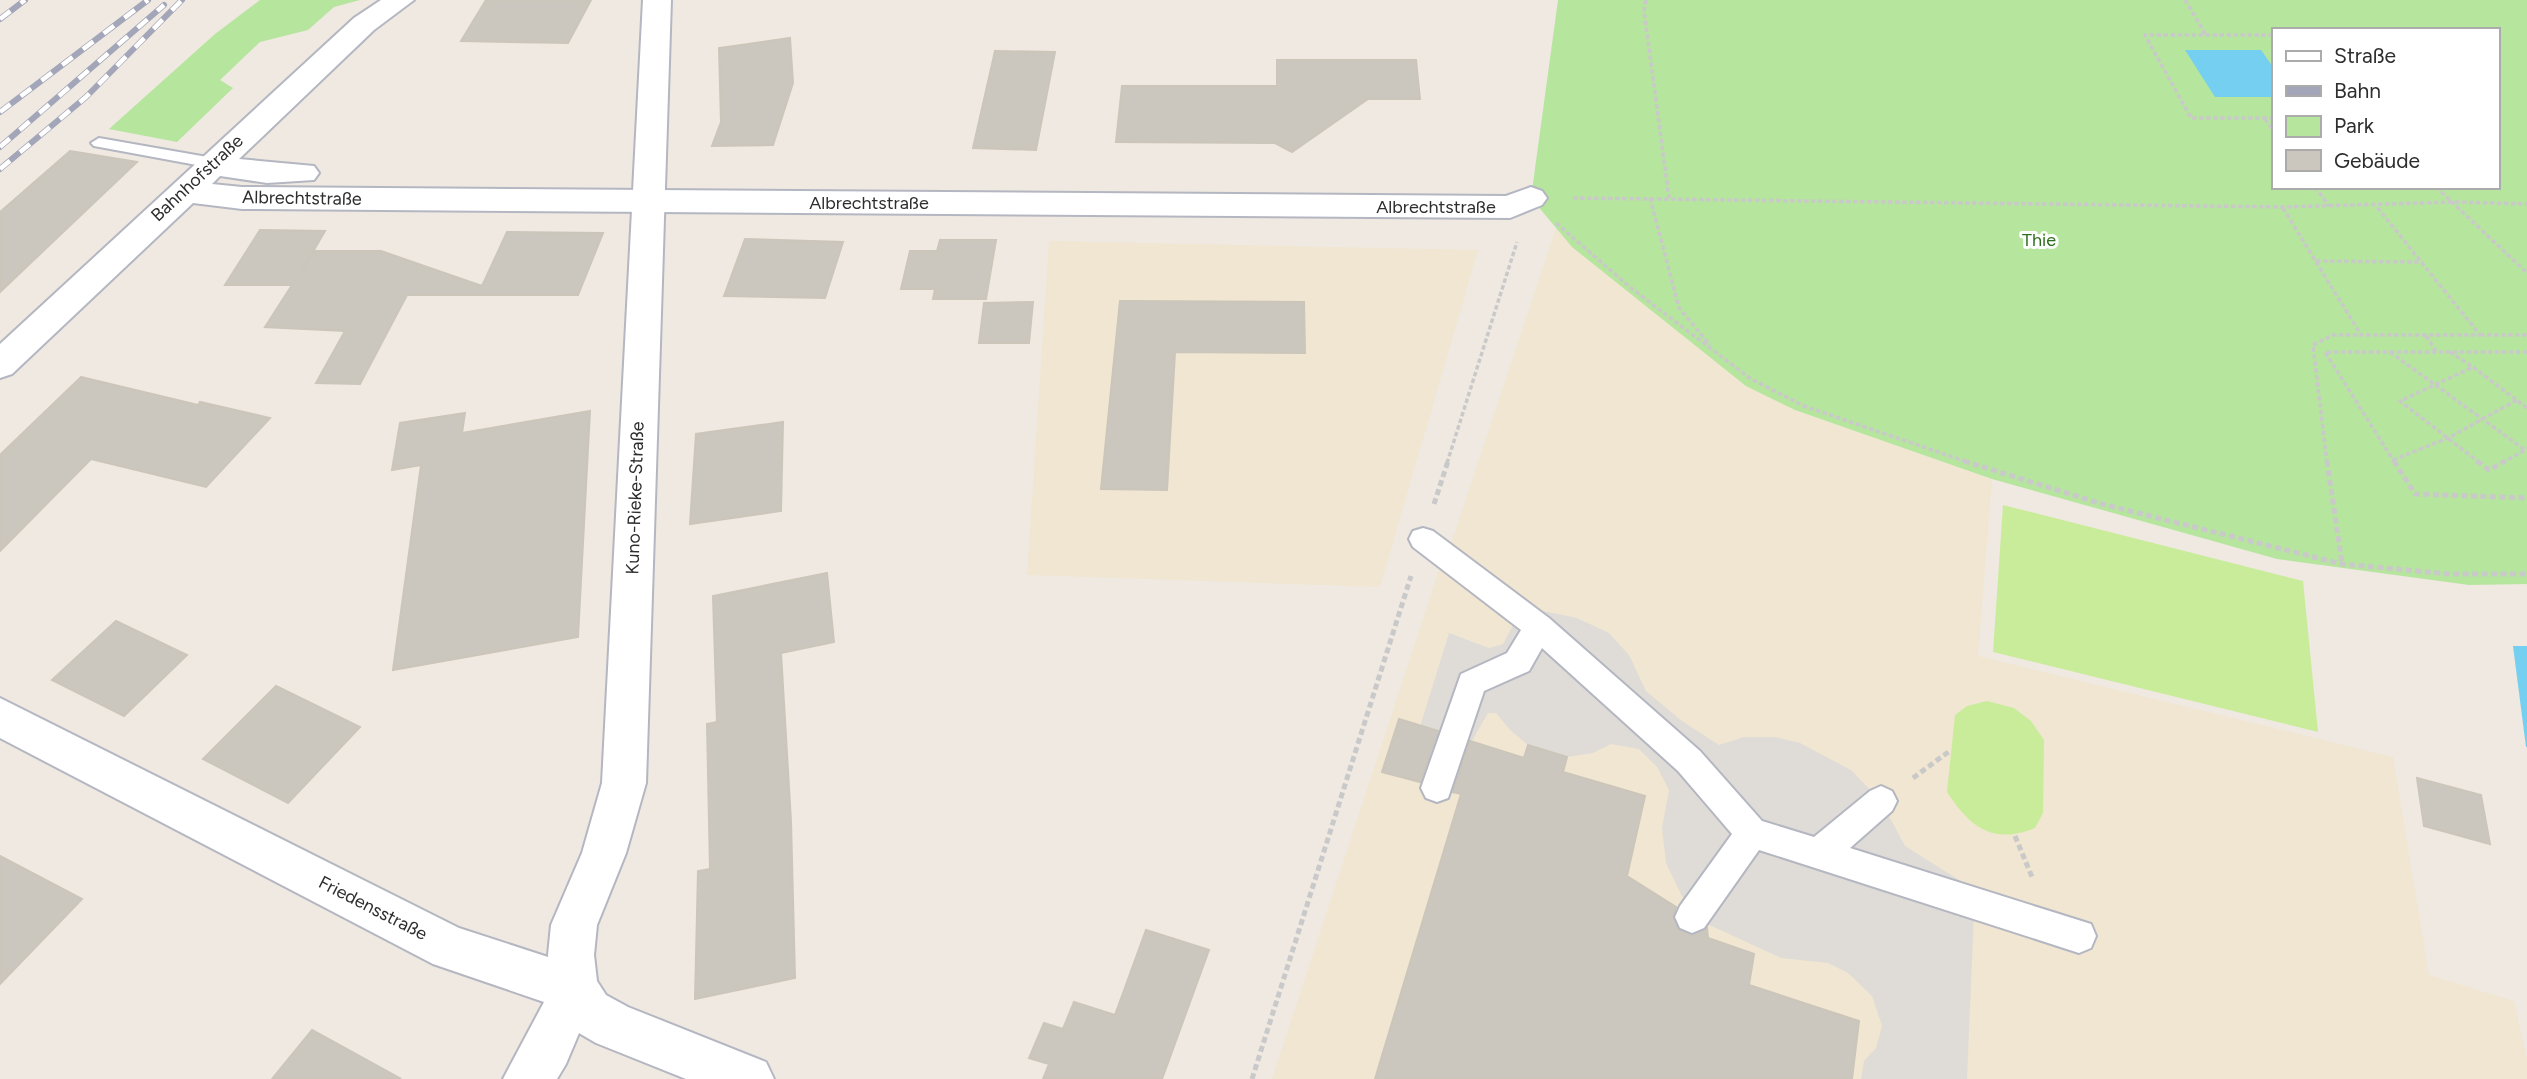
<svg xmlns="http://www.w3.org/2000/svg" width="2527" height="1079" font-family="Figtree,sans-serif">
	<rect width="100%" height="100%" fill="#efe9e1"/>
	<path fill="#f0e6d1" d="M1556,228L1572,247L1795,410L1992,479L1978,656L2393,757L2429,975L2514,1001L2527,1059V1079H1272L1440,567L1450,547Z
		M1049,241L1478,250L1380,587L1027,575Z"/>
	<path fill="#b6e59e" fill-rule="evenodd" d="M260,0H360L334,7L308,30L260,42L220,80L233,88L177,142L109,129L215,34Z
		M1558,0H2527V584L2469,585L2277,559L1992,479L1795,410L1746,386L1572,247L1531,198ZM2273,30H2497V187H2273Z"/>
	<path fill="#c9ec9a" d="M2003,505L2303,581L2318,732L1993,652Z
		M1987,701L2014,708L2031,721L2044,740L2043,813L2035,828C1992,845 1970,827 1947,792L1955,715L1967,706Z"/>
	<path fill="#dfdcd8" d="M1543,611L1577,618L1609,633L1629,655L1646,691L1682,721L1719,745L1744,737H1775L1800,743L1851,770L1881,801L1905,846L1975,890L1967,1079H1861L1864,1061L1876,1048L1882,1026L1872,996L1848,973L1828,963L1781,958L1692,917L1666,863L1662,828L1669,790L1657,767L1639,749L1611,744L1593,753L1567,757L1528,745L1510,730L1496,713H1488L1472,741L1454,794L1404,778L1449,633L1489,648L1503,644L1520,612Z"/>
	<path fill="#75cff0" d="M2185,50H2261L2273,67V97H2215Z
		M2513,646H2527V747H2526Z"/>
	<path fill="#cbc7bf" stroke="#cbc5ba" stroke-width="2" d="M486,0H591L568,43L461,41Z
		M790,38L793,83L773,145L712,146L721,122L719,48Z
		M995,51L1055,52L1036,150L973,148Z
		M1277,60H1416L1420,99H1368L1292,152L1275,143L1116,142L1122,86H1277Z
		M70,151L137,162L0,292V212Z
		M260,230L325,231L300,274L314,251H381L482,286L507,232L603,233L578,295H407L360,384L316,383L345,331L265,327L292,285H225Z
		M745,239L843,242L825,298L724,296Z
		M940,240H996L986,299H933L935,289H901L910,251H937Z
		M1120,301L1304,302L1305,353L1175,352L1167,490L1101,489Z
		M1033,302L1029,343H979L984,303Z
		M81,377L198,405L200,402L270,418L206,487L91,459L0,551V455Z
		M590,411L578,637L393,670L421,465L392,470L400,423L465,413L462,433Z
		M783,422L781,511L690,524L696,434Z
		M827,573L834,642L781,653L791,821L795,978L695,999L698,871L710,869L707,724L717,722L713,596Z
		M116,621L187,655L124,716L52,680Z
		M276,686L360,727L288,803L203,759Z
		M1399,719L1438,731L1420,782L1382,772Z
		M1470,741L1524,758L1528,745L1567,757L1563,772L1645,796L1627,876L1676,907L1673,918L1679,930L1693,935L1707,928L1708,938L1754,954L1749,985L1859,1021L1852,1079H1375L1461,794L1453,792Z
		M2417,778L2481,795L2490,844L2424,826Z
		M0,856L82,899L0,984Z
		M1146,930L1209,950L1162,1079H1043L1049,1064L1029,1058L1044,1023L1063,1029L1074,1002L1115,1015Z
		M312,1030L401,1079H272Z"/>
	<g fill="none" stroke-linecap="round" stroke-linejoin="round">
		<defs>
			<path id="service" d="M99,138L213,158L221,163L213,168L94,146L91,143Z"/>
			<path id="pedestrian" d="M1423,528L1433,531L1549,618L1700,751L1762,821L1814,837L1870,791L1881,786L1892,791L1897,801L1892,811L1850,848L2091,924L2096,936L2091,948L2079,953L1759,850L1704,928L1692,933L1680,928L1675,917L1680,906L1732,834L1678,771L1542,648L1529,671L1484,691L1448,798L1437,802L1426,798L1421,788L1461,674L1507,653L1521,630L1413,547L1409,539L1413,531Z"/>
			<path id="minor" d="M381,0H414L374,30L239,159L314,166L319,173L314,180L267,183L220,176L212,184L242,187L1506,196L1531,187L1542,191L1547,198L1542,205L1510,218L242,209L193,203L12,374L0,378V344L354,18Z
				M0,698L459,928L591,971L598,988L566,1064L557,1079H503L544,1002L433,964L0,738Z"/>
			<path id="tertiary" d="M643,0H671L646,783L626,853L597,925L594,955L597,981L606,995L628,1007L766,1062L774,1079H686L596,1043L572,1029L557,1005L550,988L548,955L551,925L582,853L602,783Z"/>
		</defs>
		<use href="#service" stroke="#b4b7c1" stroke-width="4"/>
		<use href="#pedestrian" stroke="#b4b7c1" stroke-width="4"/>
		<use href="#minor" stroke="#b4b7c1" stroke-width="4"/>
		<use href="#tertiary" stroke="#b4b7c1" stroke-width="4"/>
		<path stroke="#c9c9c9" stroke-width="3.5" stroke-dasharray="4.5 2.5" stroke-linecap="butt" d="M1646,0L1644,11L1669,198
			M2185,0L2206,35
			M2273,35H2145L2191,118H2273
			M2265,119L2273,130
			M2315,187L2329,206
			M2436,187L2527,273
			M1573,198L2283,207L2455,202L2527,204
			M1650,198L1679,308L1710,345
			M2283,208L2361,335H2480L2377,207
			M1556,223L1631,288L1751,379L1804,406L1970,463
			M2316,261L2420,262
			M2480,335H2527
			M2426,336L2436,351
			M2390,352L2525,450
			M2450,352L2473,367
			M2393,460L2448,438L2517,400
			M1447,463L1517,242
			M2327,463L2313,345L2333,335H2360
			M2395,463L2325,352H2527
			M2480,463L2400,401L2473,367L2527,408
			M2502,463L2527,449"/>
		<path stroke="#c9c9c9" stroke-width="5" stroke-dasharray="6 3.5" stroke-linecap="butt" d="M1964,461L2102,504L2342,564L2449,574H2527
			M2327,461L2342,564
			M2394,461L2415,494L2527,498
			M2477,461L2489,470L2505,461
			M1434,504L1448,461
			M1913,778L1951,750
			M2015,836L2032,877
			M1252,1079L1411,576"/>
		<use href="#service" fill="#fff" fill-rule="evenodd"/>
		<use href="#pedestrian" fill="#fff" fill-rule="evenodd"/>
		<use href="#minor" fill="#fff" fill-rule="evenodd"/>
		<use href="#tertiary" fill="#fff" fill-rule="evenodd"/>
		<defs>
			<path id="rail" d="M0,19L25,0
				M0,112L148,0
				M0,147L164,5
				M0,169L86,97L182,0"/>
		</defs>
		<use href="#rail" stroke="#a3a6b8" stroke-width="6"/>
		<use href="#rail" stroke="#fff" stroke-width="4.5" stroke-dasharray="13" stroke-linecap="butt"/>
	</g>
	<g text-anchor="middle" stroke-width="6" stroke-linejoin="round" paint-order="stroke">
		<g font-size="18" fill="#2e2e2e" stroke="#fff">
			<text transform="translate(197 178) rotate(-43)" y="6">Bahnhofstraße</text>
			<text transform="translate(302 198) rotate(1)" y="6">Albrechtstraße</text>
			<text x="869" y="209">Albrechtstraße</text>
			<text x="1436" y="213">Albrechtstraße</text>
			<text transform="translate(635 498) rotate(-88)" y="6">Kuno-Rieke-Straße</text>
			<text transform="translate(373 908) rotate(27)" y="6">Friedensstraße</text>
		</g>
		<g font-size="18" fill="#2c6e1b" stroke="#fff">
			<text x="2039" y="246">Thie</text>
		</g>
	</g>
	<rect x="2272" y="28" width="228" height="161" fill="#ffffff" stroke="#ababab" stroke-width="2"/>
	<rect x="2286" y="51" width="35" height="10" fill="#ffffff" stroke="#ababab" stroke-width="2"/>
	<text x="2334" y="63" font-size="21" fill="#2e2e2e">Straße</text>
	<rect x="2286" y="86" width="35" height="10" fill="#a3a6b8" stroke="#ababab" stroke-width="2"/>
	<text x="2334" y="98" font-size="21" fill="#2e2e2e">Bahn</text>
	<rect x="2286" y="116" width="35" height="21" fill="#b6e59e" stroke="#ababab" stroke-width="2"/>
	<text x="2334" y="133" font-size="21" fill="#2e2e2e">Park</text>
	<rect x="2286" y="150" width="35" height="21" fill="#cbc7bf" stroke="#ababab" stroke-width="2"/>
	<text x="2334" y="168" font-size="21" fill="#2e2e2e">Gebäude</text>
</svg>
